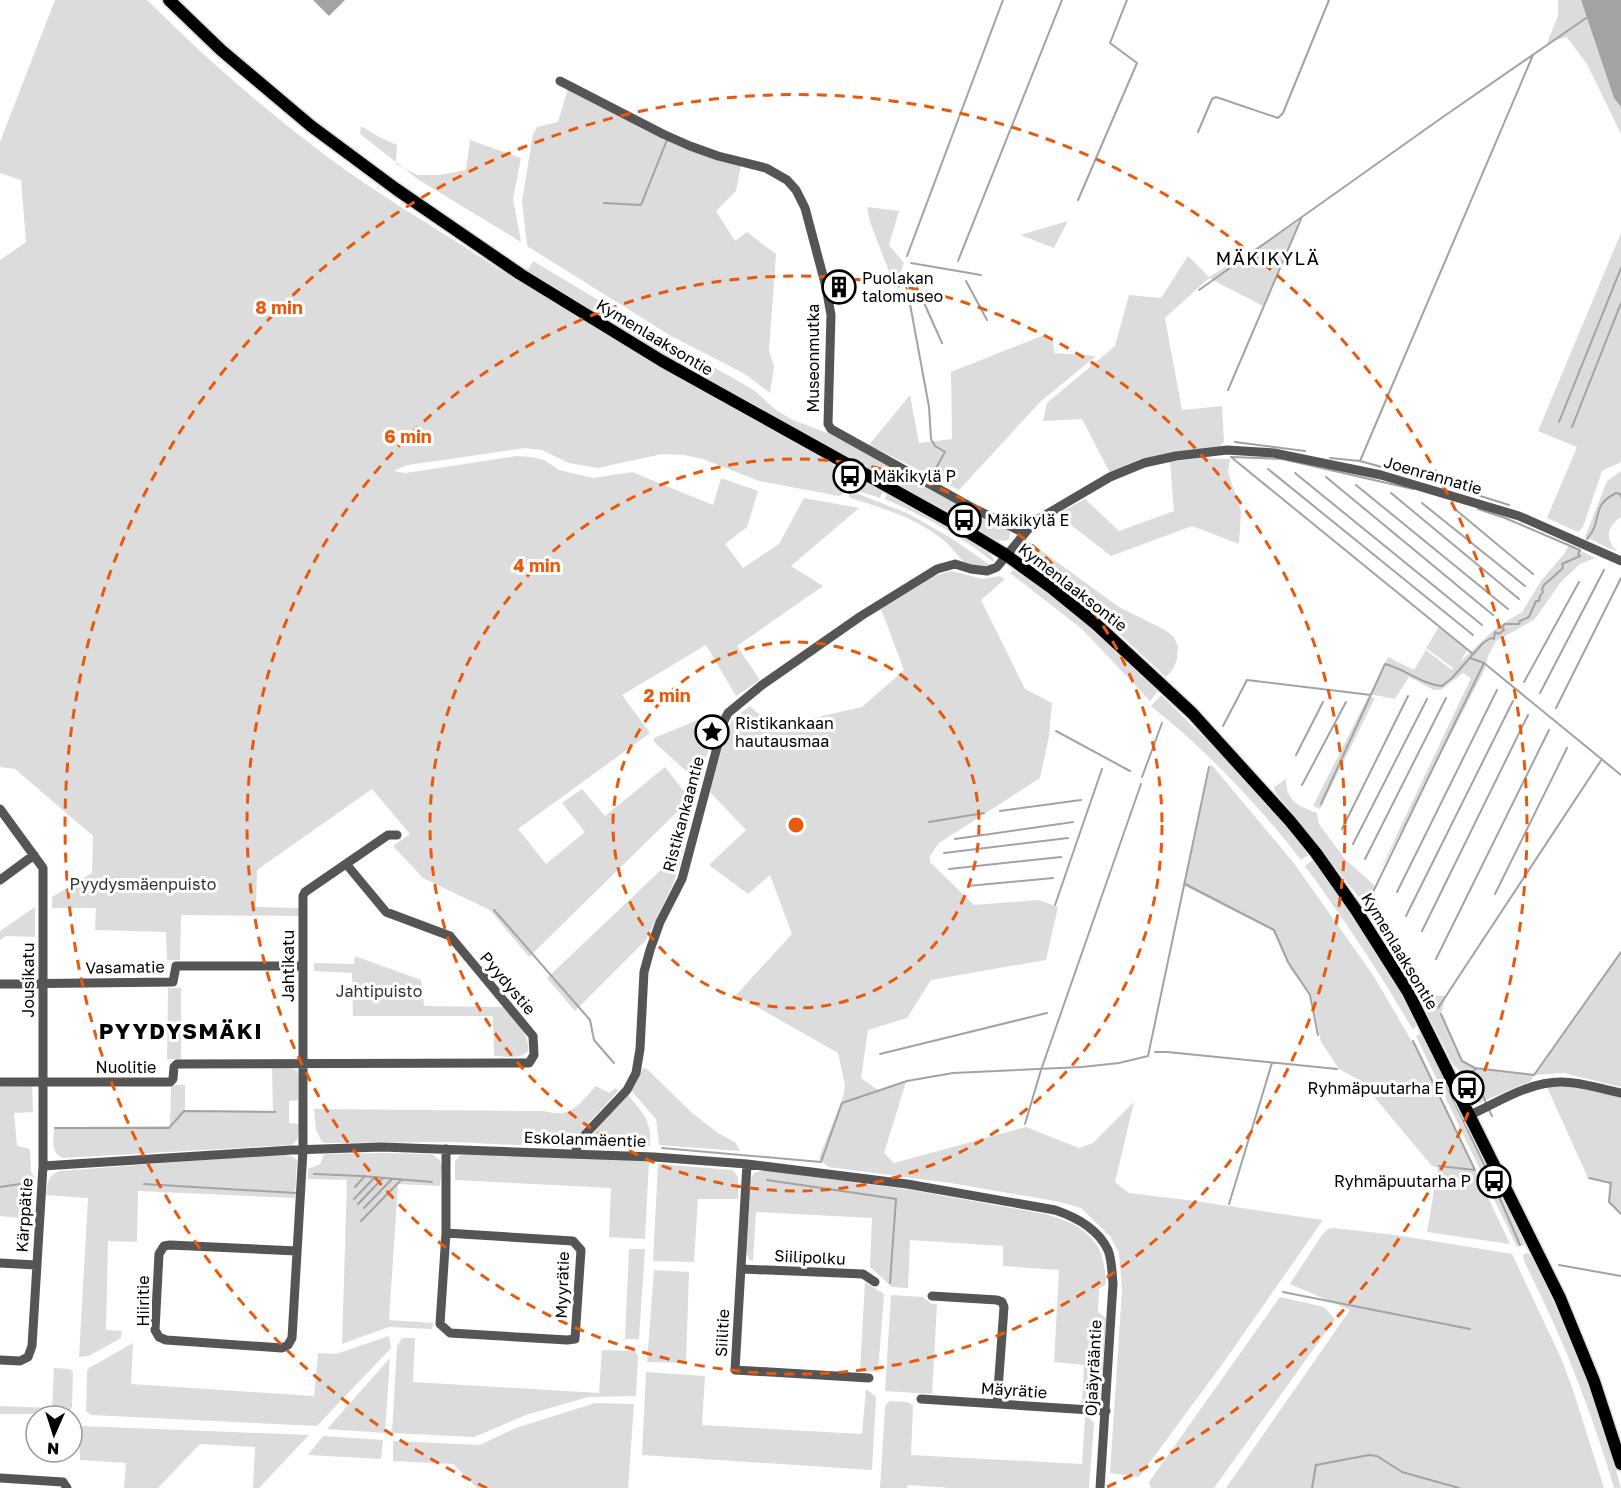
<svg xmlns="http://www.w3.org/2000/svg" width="1621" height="1488" font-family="'Golos Text',sans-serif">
	<rect width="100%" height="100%" fill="#fff"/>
	<path fill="#dcdcdc" d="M55,0H147C209,62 276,120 347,171C389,201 434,227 477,255C592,328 710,397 829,462L846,474L842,494L839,496L759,481L703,459L683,455L662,454L598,468L569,463L542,450L525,448L408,465L393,471L406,473L517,456L531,457L544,460L559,470L593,478L632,472L713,505L721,478L758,491L747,527L725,544L743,568L779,544L804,498L859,508L791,566L823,586L737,646L760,680L736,696L706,645L622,695L650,733L518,829L546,864L585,832L562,803L582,789L605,816L665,767L694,804L686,831L678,811L529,957L490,910L423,878L393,846L410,834L372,789L257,870L256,907L299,908V916L181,915L180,960H167L166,932L95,930L96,908H52V897L92,873L93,836L15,769L0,767V260L26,242L21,180L0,173V142Z
		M1558,0H1581L1614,97L1621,107V134L1587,64L1567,37L1547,43L1558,16Z
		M568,89L741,165L736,191L716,211L735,241L747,232L776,254L769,350L774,367L770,393L745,374L671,336L527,246L522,201L533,134L537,127L558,122Z
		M361,126L381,138L397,145L396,164L417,175H439L466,170L470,140L521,158L513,199L521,242L419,180L360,134Z
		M867,207L899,211L889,245L904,263L895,287L870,222Z
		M1068,221L1054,248L1020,235Z
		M1299,221L1263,306L1209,278L1165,318L1182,410L1222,406L1224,442L1221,446L1139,459L1110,473L1082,419L1043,421L1047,403L1115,346L1129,295L1161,298L1188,256L1209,277Z
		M1621,233V462L1602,471L1583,527L1578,532L1547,518L1577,447L1538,431Z
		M533,261L660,337L754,390L777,411L793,420L830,434L897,468L889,478L893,481L901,471L967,509L962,518L917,496L710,383L538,279L528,270Z
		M1044,335L1053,339L1054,353L1096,356L1040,402L959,490L869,445L910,395L919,443L952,439L951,372Z
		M1199,458L1230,459L1228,472L1241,511L1239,544L1192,526L1111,556L1057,514L1085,499L1119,531L1174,511L1170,462Z
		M1621,471V517C1607,526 1604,541 1618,551C1606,549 1597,541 1585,537L1607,481Z
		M854,478L883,491L880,498L849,488L850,482Z
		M848,493H856L909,514L951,538L990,565C969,579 956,549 942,539C916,518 882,508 850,498Z
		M887,493L985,549L994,559L993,562C960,535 924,516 885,499Z
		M973,510L1007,528L1010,532L1009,540C994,544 978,529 966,520Z
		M1024,539L1028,541L1119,607L1165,630L1174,637L1178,647L1177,659L1173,669L1166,677L1088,605L1022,556L1020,544Z
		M1569,545L1595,558L1580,564L1561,582L1534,620L1496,641L1488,656L1485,669L1374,883L1471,678L1463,673L1441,690H1434L1409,677L1395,699L1370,694L1388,657L1414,670L1426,650L1452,670L1453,668L1426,648L1439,627L1468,649L1460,662L1497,627L1522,612L1541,581L1564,554Z
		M1013,570L1038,586L1091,628L1159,690L1150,701L1082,629L1010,573Z
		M951,571L983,579L999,576L1005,579L981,600L1025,689L1052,703L1049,736L1040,778L939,843L930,856V862L974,905L1039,900L1058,907L1046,960L931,980L907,1018L868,1030L861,1078L878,1090L906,1082L884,1153L894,1163L1026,1127L1079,1148L1093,1143L1134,1102L1115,1182L1129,1193L1195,1201L1323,1220L1221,1366L1139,1477L1110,1473L1122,1290L1119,1253L1110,1236L1081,1208L1060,1202L951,1183L828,1167L819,1158L843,1097L845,1085L838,1053L736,995L792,934L770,875L748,894L709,865L746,830L710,792L727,729L733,719L750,706L773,727L862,707L904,670L881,609L934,576Z
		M1161,695L1238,771L1310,854L1301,860C1257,803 1208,752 1151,706Z
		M1368,697L1375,698L1320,809L1313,806Z
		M722,714L709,748L701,775L695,779L654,742V738L710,715Z
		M1211,764L1293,862L1373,975L1424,1062L1510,1244L1427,1232L1438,1168L1431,1165L1361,1081L1339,1069L1321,1042L1311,995L1290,969L1273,931L1183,885Z
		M1286,779C1286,801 1298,806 1317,813L1319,824L1345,859L1374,885L1376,900L1425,990L1432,996H1446L1441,1014L1462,1061L1475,1068L1534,1075L1621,952V1087L1563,1073L1534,1075L1531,1081L1479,1103L1467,1079L1453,1064L1425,1009L1365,905L1275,792L1274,787Z
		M684,848L674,882L646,940L575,1011L547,978Z
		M1313,860C1341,898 1366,936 1391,977C1400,991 1415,1010 1416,1026L1413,1030C1380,973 1344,919 1305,866Z
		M35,907V937L6,936L0,940V931Z
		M355,956L421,980L424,1006L504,1007C514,1020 530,1033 528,1051C520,1060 505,1056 494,1056L493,1016H353L352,973L314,971V963L354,964Z
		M168,988H181V1059H167Z
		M1421,1034L1424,1036L1476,1142L1491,1176L1488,1182H1486L1416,1036Z
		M272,1068H291L297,1071L298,1075V1100L289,1101V1123L299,1124C298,1133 300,1141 291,1145L62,1158C50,1152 54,1139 54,1127L170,1126L171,1085H185V1110L273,1111Z
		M643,1068L647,1069L691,1112L718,1133L736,1143L740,1151L659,1145L656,1119L633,1093L632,1090Z
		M32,1086L33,1112L14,1113L17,1146L30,1149L31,1172L35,1178L31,1219L0,1216V1087Z
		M596,1086L609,1093L616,1088L618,1091L574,1139L567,1145L561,1147L453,1142L325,1143L322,1142L316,1130L314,1109L544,1111C572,1119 578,1105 596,1086Z
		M1568,1086L1621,1096V1213L1608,1202L1609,1181L1588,1178L1547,1087Z
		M627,1094C643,1113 652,1120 650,1146L592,1142L589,1139L590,1137Z
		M387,1153L432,1154L440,1160L442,1167L440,1186L398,1184L389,1320L433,1323L432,1329L389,1327L342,1344L347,1180L308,1179V1169L320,1164L324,1154Z
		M468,1153L649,1161L645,1239L609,1237L611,1188L455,1180V1162L459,1156Z
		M281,1154L291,1156L297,1160L295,1198L138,1191L137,1242L108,1241L106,1330L122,1331L121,1338L89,1356L79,1357L88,1198L46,1195C48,1183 47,1175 60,1171Z
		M658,1164L733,1170L738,1177V1199H698L694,1262L653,1261Z
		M764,1170L911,1190L1045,1214C1085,1225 1105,1240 1106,1284L1099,1289L1098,1312L1106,1318L1101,1398L1099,1402L1082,1403L1084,1365L1054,1362L1059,1270L1003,1266V1246L910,1240L908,1288L892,1287L870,1267L872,1218L756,1212L753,1261L750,1260L746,1253L751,1179L754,1173Z
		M1494,1184L1524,1239V1245L1517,1247L1488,1187Z
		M1333,1228L1396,1235L1512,1254L1561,1358L1573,1390L1604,1488H1226L1350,1310L1290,1284L1322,1235L1328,1229Z
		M629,1249H645L639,1339H625Z
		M1527,1253L1533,1257L1577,1354L1608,1442L1621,1488H1614C1591,1409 1561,1334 1524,1261L1523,1255Z
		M654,1270L689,1272L686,1363L647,1362Z
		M865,1282L884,1294L878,1372L860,1371Z
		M891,1295L923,1297L932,1304H937L932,1394L885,1391Z
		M1280,1297L1324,1307L1335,1319L1214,1488H1151L1149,1482Z
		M389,1336L391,1348L317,1426L91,1415L86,1411L87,1371L89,1368L133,1343L131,1384L314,1396L318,1353L336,1354Z
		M402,1338H415L413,1382L599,1393L602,1350L635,1351L638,1356L636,1396L588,1397L526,1415L474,1437L392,1433L397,1346Z
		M390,1358L385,1433L327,1429Z
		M54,1368L70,1369L73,1372L72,1407L67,1414H0V1406L52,1408Z
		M646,1372L705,1376L702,1425L862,1434L866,1389L876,1397L872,1470L642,1455Z
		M890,1401L907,1402L913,1405L911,1455L1082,1464L1085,1417L1090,1418L1094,1423L1089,1488H951L908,1485L907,1488H880L885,1408L886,1404Z
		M595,1403L634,1404L628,1488H477L453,1464L393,1461V1441L480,1445L516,1428Z
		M81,1426L309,1435L259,1488H253L255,1447L200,1444L158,1488H124L126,1463L80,1460L79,1429Z
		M323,1436L383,1440L381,1459L308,1455Z"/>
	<path fill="#a3a3a3" d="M313,0H345L329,16Z
		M1581,0H1621V107L1614,98Z"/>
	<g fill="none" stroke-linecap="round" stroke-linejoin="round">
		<path stroke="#a3a3a3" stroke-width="2" d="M1198,132L1212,99L1216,97L1278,118L1283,113L1329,0
			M1078,200L1137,63L1110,43L1127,0
			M604,203L641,205L667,140
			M907,256L1003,0
			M958,261L1062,0
			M911,263L981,275
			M909,274L912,276L942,343
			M902,276L908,293L929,407L931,439L935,446L945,452L936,468
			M966,281L987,320
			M1199,290L1440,119L1589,16
			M1228,390L1301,219
			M1559,422L1621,268
			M1572,427L1621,303
			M1235,442L1305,451
			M1231,457L1282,459L1413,489
			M1231,457L1473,654
			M1330,458L1360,461L1425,479
			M1360,461L1533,55
			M1268,469L1473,635
			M1295,473L1482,625
			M1326,477L1493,615
			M1436,482L1509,505
			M1356,485L1508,609
			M1391,493L1519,599
			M1422,503L1525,586
			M1456,510L1533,574
			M1587,539C1604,520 1589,507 1616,493L1620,494L1621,497
			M1470,658L1484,663L1621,775
			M1524,682L1579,582
			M1540,693L1604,570
			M1556,708L1621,578
			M1223,726L1247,680L1371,695
			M1056,731L1130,771
			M1296,755L1323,702
			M1142,777L1162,723
			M1302,785L1346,702
			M1321,804L1385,664C1405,669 1421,684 1442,686L1452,678L1483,643L1491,638L1494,639L1495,632L1499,634L1504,630L1502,627L1505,624H1519L1520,621L1529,617L1536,601H1539L1540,596L1543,592L1542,589L1544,585L1563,568L1562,564L1580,556L1578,554L1580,550L1505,518L1478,509
			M1000,811L1081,800
			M929,822L984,813
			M1342,829L1408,696
			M955,839L1073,822
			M1353,844L1427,699
			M944,853L1068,838
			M1365,859L1446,698
			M949,869L1061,857
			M1185,884L1274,930L1288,962L1310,995L1318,1035
			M968,886L1053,878
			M1373,892L1484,663
			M1397,892L1497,690
			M1495,894L1567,748
			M1055,905L1102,769
			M494,910L590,1020L594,1040L614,1063
			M1406,916L1513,701
			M1422,931L1528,715
			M1436,959L1549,730
			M1438,1008L1602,759
			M1441,1014L1462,1061L1475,1068L1534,1075L1621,952
			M1413,1041L1475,1170L1439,1166
			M1430,1050L1490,1177
			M1155,1052H1167L1337,1069
			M880,1054L1047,1013
			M1477,1068L1473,1071L1486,1103
			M1488,1108L1492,1116
			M1025,1124L1041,1070L1141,784
			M55,1128H169L184,1111L275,1112
			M662,1148L821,1162L842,1103L907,1081L953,1073L1082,1067L1119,1063L1148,1056L1209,767
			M314,1174L362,1176L432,1182
			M1589,1178L1611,1183L1609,1202L1621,1214
			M767,1180L896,1199L890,1283
			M144,1184L296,1193
			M1494,1185L1520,1245
			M0,1187L33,1182
			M355,1187L365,1176
			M354,1199L375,1177
			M358,1204L383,1178
			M1229,1204L1272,1063
			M364,1208L391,1180
			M361,1221L401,1180
			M1559,1265L1621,1276
			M1283,1292L1470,1329
			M1312,1488L1316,1465L1369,1455L1377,1456L1402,1472L1459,1488"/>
		<defs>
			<path id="major" d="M169,0L221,50L311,126L396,189L520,274L662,361L955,524L1006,555L1053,589L1096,624L1192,713L1290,821L1316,853L1356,910L1408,992L1560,1298L1594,1381L1621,1464"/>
		</defs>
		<use href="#major" stroke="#dbdbdb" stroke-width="15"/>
		<path stroke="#555" stroke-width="9" d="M560,81L663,134L690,146L718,156L766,168L787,180L796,190L805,208L826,287L831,315L828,424L831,429L971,507L1024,533
			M0,809L43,868V1166L32,1346L28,1357L20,1361L0,1360
			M0,880L34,855
			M0,984L173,982L176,966H303
			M0,1082H170L173,1079L174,1067L177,1064L529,1063L534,1055L533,1036L450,936L386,912L347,865
			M1470,1115C1499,1102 1528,1082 1561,1082C1581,1082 1602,1089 1621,1093
			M446,1149V1233L440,1324L450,1333L567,1340L575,1339L581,1250L573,1241L446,1233
			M576,1154L577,1143L627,1090L636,1073L640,1049L644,972L650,950L660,922L682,879L724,721L728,713L762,685L861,616L937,569L955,564L971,569L987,571L997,567L1035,521L1110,477L1144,463L1176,456L1227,450L1274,453L1381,475L1519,516L1621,561
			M747,1164L735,1370L869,1378
			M43,1166L292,1150L382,1147L654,1157L747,1164L907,1184L1055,1210C1076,1217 1098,1229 1108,1250C1112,1260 1112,1273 1113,1284L1100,1488
			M297,1251L170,1245L164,1246L159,1254L155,1330L159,1337L166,1340L282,1348L288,1345L292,1338L303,1150V896L305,892L388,835H397
			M0,1263L36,1265
			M741,1269L863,1274L875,1282
			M932,1296L997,1300L1002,1302L1004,1307L997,1404
			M921,1399L1106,1411
			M0,1478L63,1482L67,1488"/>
		<use href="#major" stroke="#000" stroke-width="12"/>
	</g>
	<g fill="none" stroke="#e8590c" stroke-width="3" stroke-dasharray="10 8">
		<circle cx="796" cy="825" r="183"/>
		<circle cx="796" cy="825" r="366"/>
		<circle cx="796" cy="825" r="549"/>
		<path d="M487 1488A731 731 0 1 1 1105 1488"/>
	</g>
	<defs>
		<symbol id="building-ring" viewBox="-11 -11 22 22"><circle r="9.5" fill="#fff" stroke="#000" stroke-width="1.5"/><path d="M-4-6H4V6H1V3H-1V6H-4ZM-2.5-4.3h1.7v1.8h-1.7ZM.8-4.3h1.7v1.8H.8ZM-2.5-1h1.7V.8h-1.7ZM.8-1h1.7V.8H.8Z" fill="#000"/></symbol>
		<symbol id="bus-ring" viewBox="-11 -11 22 22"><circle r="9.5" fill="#fff" stroke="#000" stroke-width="1.5"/><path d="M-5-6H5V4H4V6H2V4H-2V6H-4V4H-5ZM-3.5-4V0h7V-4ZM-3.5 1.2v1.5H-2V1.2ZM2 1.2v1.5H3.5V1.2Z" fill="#000"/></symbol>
		<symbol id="sight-ring" viewBox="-11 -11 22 22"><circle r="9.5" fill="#fff" stroke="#000" stroke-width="1.5"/><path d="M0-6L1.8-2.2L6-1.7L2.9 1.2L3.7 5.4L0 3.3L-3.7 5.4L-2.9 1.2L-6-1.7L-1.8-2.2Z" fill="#000"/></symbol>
	</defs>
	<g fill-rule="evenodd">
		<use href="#building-ring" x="820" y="268" width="38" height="38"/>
		<use href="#bus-ring" x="831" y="457" width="38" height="38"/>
		<use href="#bus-ring" x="945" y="501" width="38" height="38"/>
		<use href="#sight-ring" x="693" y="713" width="38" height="38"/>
		<use href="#bus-ring" x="1448" y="1069" width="38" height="38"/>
		<use href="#bus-ring" x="1475" y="1162" width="38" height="38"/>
	</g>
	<g text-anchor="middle" stroke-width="6" stroke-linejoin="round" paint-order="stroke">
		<g font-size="16" fill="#000" stroke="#fff" text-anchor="start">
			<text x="862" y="284">Puolakan<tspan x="862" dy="18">talomuseo</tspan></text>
			<text x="873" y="482">Mäkikylä P</text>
			<text x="987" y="526">Mäkikylä E</text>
			<text x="735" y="729">Ristikankaan<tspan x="735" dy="18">hautausmaa</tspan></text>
			<text x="1444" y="1094" text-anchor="end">Ryhmäpuutarha E</text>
			<text x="1471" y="1187" text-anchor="end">Ryhmäpuutarha P</text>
		</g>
		<g font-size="16" fill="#000" stroke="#fff">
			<text transform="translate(655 337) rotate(31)" y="6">Kymenlaaksontie</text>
			<text transform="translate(813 358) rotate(-90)" y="6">Museonmutka</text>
			<text transform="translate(1433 475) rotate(16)" y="6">Joenrannatie</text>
			<text transform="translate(1073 587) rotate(38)" y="6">Kymenlaaksontie</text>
			<text transform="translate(683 814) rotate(-75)" y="6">Ristikankaantie</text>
			<text transform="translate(1400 951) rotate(59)" y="6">Kymenlaaksontie</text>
			<text transform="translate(288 966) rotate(-90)" y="6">Jahtikatu</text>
			<text transform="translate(125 967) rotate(-1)" y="6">Vasamatie</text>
			<text transform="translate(28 980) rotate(-90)" y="6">Jousikatu</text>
			<text transform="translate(508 983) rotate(50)" y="6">Pyydystie</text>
			<text x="126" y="1073">Nuolitie</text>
			<text transform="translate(585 1139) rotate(2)" y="6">Eskolanmäentie</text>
			<text transform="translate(24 1215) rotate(-86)" y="6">Kärppätie</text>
			<text transform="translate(810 1257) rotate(3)" y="6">Siilipolku</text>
			<text transform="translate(562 1285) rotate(-88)" y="6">Myyrätie</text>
			<text transform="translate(143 1301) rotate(-90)" y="6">Hiiritie</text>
			<text transform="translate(722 1333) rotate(-87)" y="6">Siilitie</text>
			<text transform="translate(1093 1368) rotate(-87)" y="6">Ojaäyrääntie</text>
			<text transform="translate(1014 1390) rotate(4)" y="6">Mäyrätie</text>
		</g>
		<g font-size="16" fill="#333" stroke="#fff">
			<text x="143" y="890">Pyydysmäenpuisto</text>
			<text x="379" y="997">Jahtipuisto</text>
		</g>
		<g font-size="18" letter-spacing="1.5" fill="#000" stroke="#fff">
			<text x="1268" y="265">MÄKIKYLÄ</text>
		</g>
		<g font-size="22" font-weight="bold" letter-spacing="1.5" fill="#000" stroke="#fff">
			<text x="181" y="1039">PYYDYSMÄKI</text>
		</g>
	</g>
	<circle cx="796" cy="825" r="9" fill="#e8590c" stroke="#fff" stroke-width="3"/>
	<g font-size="18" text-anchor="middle" font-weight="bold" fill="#e8590c" stroke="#fff" stroke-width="6" stroke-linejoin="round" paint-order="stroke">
		<text x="279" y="314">8 min</text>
		<text x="408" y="443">6 min</text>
		<text x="537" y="572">4 min</text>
		<text x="667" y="702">2 min</text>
	</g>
	<g transform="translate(54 1434) rotate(183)"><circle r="28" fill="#ffffff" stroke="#999999" stroke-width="1.5"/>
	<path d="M0-4.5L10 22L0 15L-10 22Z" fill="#000000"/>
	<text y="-9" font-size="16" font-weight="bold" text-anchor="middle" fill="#000000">N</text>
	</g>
</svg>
